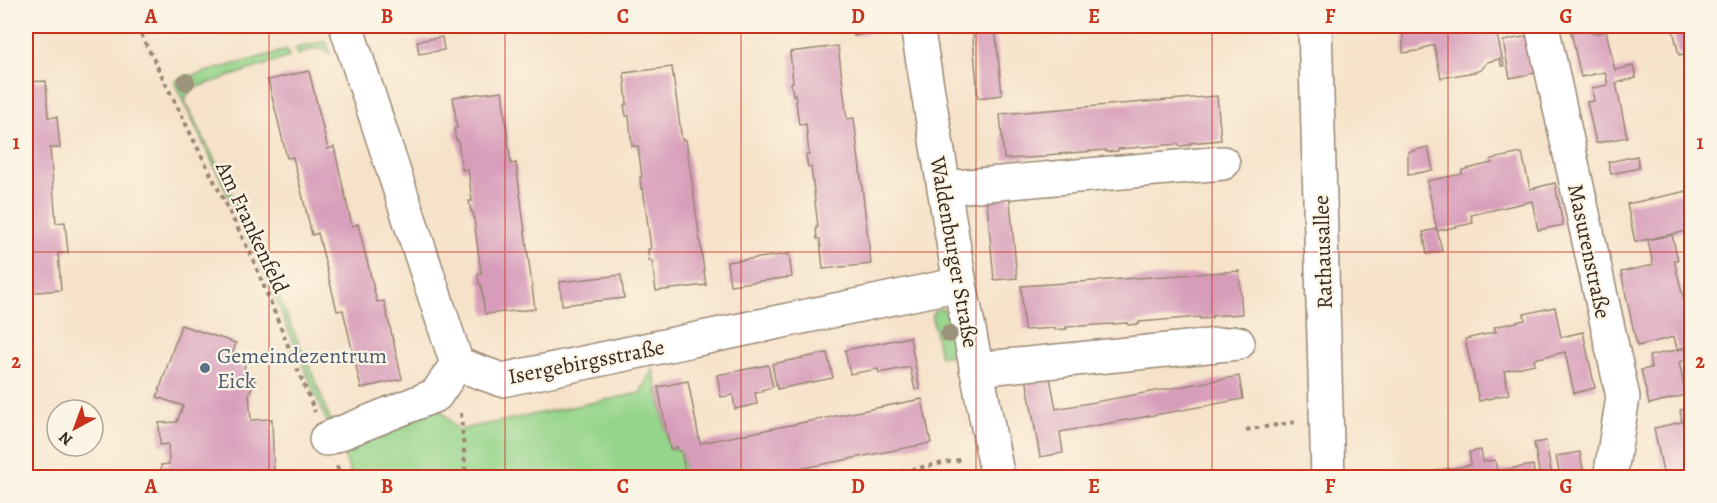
<svg xmlns="http://www.w3.org/2000/svg" width="1717" height="503" font-family="Alegreya,serif">
	<rect width="100%" height="100%" fill="#fcf5e5"/>
	<filter id="ink" filterUnits="userSpaceOnUse"><feTurbulence type="fractalNoise" baseFrequency=".0167" numOctaves="2"/><feDisplacementMap in="SourceGraphic" scale="12" xChannelSelector="R" yChannelSelector="G"/><feConvolveMatrix kernelMatrix="1 2 1 2 8 2 1 2 1" color-interpolation-filters="sRGB"/></filter>
	<filter id="wash" filterUnits="userSpaceOnUse"><feTurbulence type="fractalNoise" baseFrequency=".008" numOctaves="4" result="noise"/><feDisplacementMap in="SourceGraphic" scale="24" xChannelSelector="R" yChannelSelector="G"/><feGaussianBlur stdDeviation="1.35" result="paint"/><feColorMatrix in="noise" values="0 0 0 0 0 0 0 0 0 0 0 0 0 0 0 0 0 1.4 0 .05"/><feComposite in="paint" operator="in"/></filter>
	<g filter="url(#wash)">
		<rect width="100%" height="100%" fill="#f6e2c9"/>
		<path fill="#95d48b" stroke="#687f54" stroke-width="1.5" d="M326,41L331,56C323,43 309,51 297,55L296,48Z
			M287,50L289,57L194,88L187,95L185,101L250,231L317,385L330,419L334,422H327L256,253L175,84L176,80Z
			M941,308L951,315L957,354L940,357L932,316L934,311Z
			M653,368L670,449L680,447L686,477H352L341,447L435,403L458,430L640,393Z"/>
		<g id="blocks">
			<path fill="#d79cba" d="M215,26H241L217,32Z
				M851,26H873L874,31L854,36Z
				M972,26H995L1002,95L978,98Z
				M1403,26H1495L1504,66H1501L1500,59L1487,62L1481,70L1475,72L1441,78L1434,45L1423,48V50L1403,53Z
				M1672,26H1692V52L1679,55Z
				M1586,29L1594,34L1606,31L1615,70L1633,66L1636,78L1616,83L1627,137L1596,143L1587,102L1594,101L1592,88L1608,85L1605,72L1581,77L1571,32Z
				M1528,36L1535,73L1510,78L1503,41Z
				M442,37L444,50L419,54L417,41Z
				M838,46L847,119L854,118L871,264L823,269L820,239H817L816,227H818L811,167H808L806,155H809L806,124L799,125L795,94L793,95L791,83L793,82L790,52Z
				M672,67L682,140H686L706,285L656,291L652,261H649L648,249H651L643,188L641,189L640,177H642L638,146H632L629,116H626L624,105L627,104L624,73Z
				M309,71L328,149L334,147L352,226L358,224L377,302L384,301L402,379L361,388L343,310L337,311L318,233L312,235L293,157L287,158L268,80Z
				M46,81L48,117H57L60,148H50L56,223L65,222L68,253H58L61,290L26,293V82Z
				M502,91L511,164L516,163L535,309L485,314L481,284H479L478,273H481L473,212H471L469,201H472L468,169L462,170L458,140H456L454,129L457,128L453,97Z
				M1217,96L1221,140L1190,143V145L1179,146V144L1118,149V151L1106,152V150L1046,155V157L1004,159L1000,114Z
				M1428,147L1433,170L1408,175V152Z
				M1522,153L1530,189L1555,183L1563,225L1538,230L1532,201L1471,215L1473,223L1437,231L1427,181L1462,174V170L1492,163L1491,159Z
				M1637,156L1639,168L1611,174L1608,162Z
				M1692,190V230L1635,242L1627,204Z
				M1009,191L1017,278L994,280L986,193Z
				M1437,229L1442,251L1427,254L1423,232Z
				M1672,235L1678,260H1674L1692,333V346L1677,349L1674,337L1637,346L1621,272L1653,265L1648,240Z
				M789,254L792,277L730,285L727,262Z
				M1239,271L1242,314L1211,316L1212,318L1200,319V317L1139,322V324L1128,325L1127,323L1066,327L1067,329L1055,330V328L1024,330L1021,286Z
				M621,275L624,298L562,305L560,282Z
				M1555,307L1561,337L1583,332L1595,388L1574,393L1565,352L1534,359L1535,364L1504,371L1509,394L1479,401L1465,339L1496,332L1494,327L1525,320L1524,314Z
				M181,325L236,343L232,356L246,361L242,376L255,379L249,394L251,420L272,419L274,477H161V465L169,464L168,444L160,445L159,423L177,422L183,406L157,397Z
				M910,337L920,389L915,390L910,367L879,373L878,369L850,374L845,350Z
				M1686,348L1688,360L1679,362L1686,395L1649,404L1641,370L1651,368L1649,356Z
				M827,353L833,378L777,389L772,364Z
				M1047,362L1056,409L1239,376L1243,399L1060,432L1063,453L1040,457L1024,366Z
				M768,365L773,387L761,390L762,392L755,393L757,404L735,409L733,395L721,397L717,375Z
				M688,381L700,443L922,399L931,443L758,477H686L681,451H678L677,447L670,449L658,387Z
				M1692,408V477H1664L1654,428L1682,422L1680,410Z
				M1546,441L1552,477H1540L1534,443Z
				M1481,450L1483,462L1495,460L1497,471L1533,465L1535,477H1435L1434,471L1471,465L1469,452Z
				M1580,452L1584,477H1560L1556,456Z"/>
		</g>
	</g>
	<g filter="url(#ink)">
		<use href="#blocks" fill-opacity="0" stroke="#988674" stroke-width="1.5"/>
		<g fill="none" stroke-linecap="round" stroke-linejoin="round">
			<defs>
				<path id="minor" d="M346,26L457,364L502,380L960,284
					M917,26L960,284L998,478
					M1315,26L1328,478
					M1542,26L1623,397L1610,478
					M944,188L1223,163
					M976,369L1238,343
					M326,439L436,395L457,364"/>
			</defs>
			<use href="#minor" stroke="#988674" stroke-width="36"/>
			<path stroke="#988674" stroke-width="4" stroke-dasharray="4.5 4.5" stroke-linecap="butt" d="M137,26L252,257L315,412
				M461,413L466,478
				M1246,430L1296,422
				M337,466L341,478
				M867,478L964,459"/>
			<use href="#minor" stroke="#fff" stroke-width="33"/>
		</g>
		<g fill="#9c947a">
			<circle cx="186" cy="82" r="9"/>
			<circle cx="949" cy="334" r="9"/>
		</g>
	</g>
	<path fill="none" stroke="#c8321e" stroke-width="1.5" stroke-opacity="0.55" d="M269,26V478M505,26V478M741,26V478M976,26V478M1212,26V478M1448,26V478M26,252H1692"/>
	<circle fill="#5c6f8a" stroke="#fcf5e5" stroke-width="2" cx="205" cy="368" r="6"/>
	<g text-anchor="middle" stroke-width="4.5" stroke-linejoin="round" paint-order="stroke">
		<g font-size="22" fill="#3b2a1e" stroke="#fcf5e5">
			<text transform="translate(253 227) rotate(65)" y="8">Am Frankenfeld</text>
			<text transform="translate(1590 251) rotate(78)" y="8">Masurenstraße</text>
			<text transform="translate(955 252) rotate(80)" y="8">Waldenburger Straße</text>
			<text transform="translate(1322 252) rotate(-92)" y="8">Rathausallee</text>
			<text transform="translate(586 361) rotate(-11)" y="8">Isergebirgsstraße</text>
		</g>
		<g font-size="22" fill="#4e5e75" stroke="#fcf5e5" text-anchor="start">
			<text x="217" y="363">Gemeindezentrum<tspan x="217" dy="25">Eick</tspan></text>
		</g>
	</g>
	<rect width="1717" height="503" fill="none" stroke="#fcf5e5" stroke-width="66"/>
	<g transform="translate(75 428) rotate(221)"><circle r="28" fill="#fcf5e5" stroke="#afa495" stroke-width="1.5"/>
	<path d="M0-4.5L10 22L0 15L-10 22Z" fill="#c8321e"/>
	<text y="-9" font-size="16" font-weight="bold" text-anchor="middle" fill="#3b2a1e">N</text>
	</g>
	<rect x="33" y="33" width="1651" height="437" fill="none" stroke="#c8321e" stroke-width="2"/>
	<g font-size="20" text-anchor="middle" font-weight="bold" fill="#c8321e">
		<text x="151" y="23">A</text>
		<text x="387" y="23">B</text>
		<text x="623" y="23">C</text>
		<text x="858" y="23">D</text>
		<text x="1094" y="23">E</text>
		<text x="1330" y="23">F</text>
		<text x="1566" y="23">G</text>
		<text x="16" y="149">1</text>
		<text x="1700" y="149">1</text>
		<text x="16" y="368">2</text>
		<text x="1700" y="368">2</text>
		<text x="151" y="493">A</text>
		<text x="387" y="493">B</text>
		<text x="623" y="493">C</text>
		<text x="858" y="493">D</text>
		<text x="1094" y="493">E</text>
		<text x="1330" y="493">F</text>
		<text x="1566" y="493">G</text>
	</g>
</svg>
